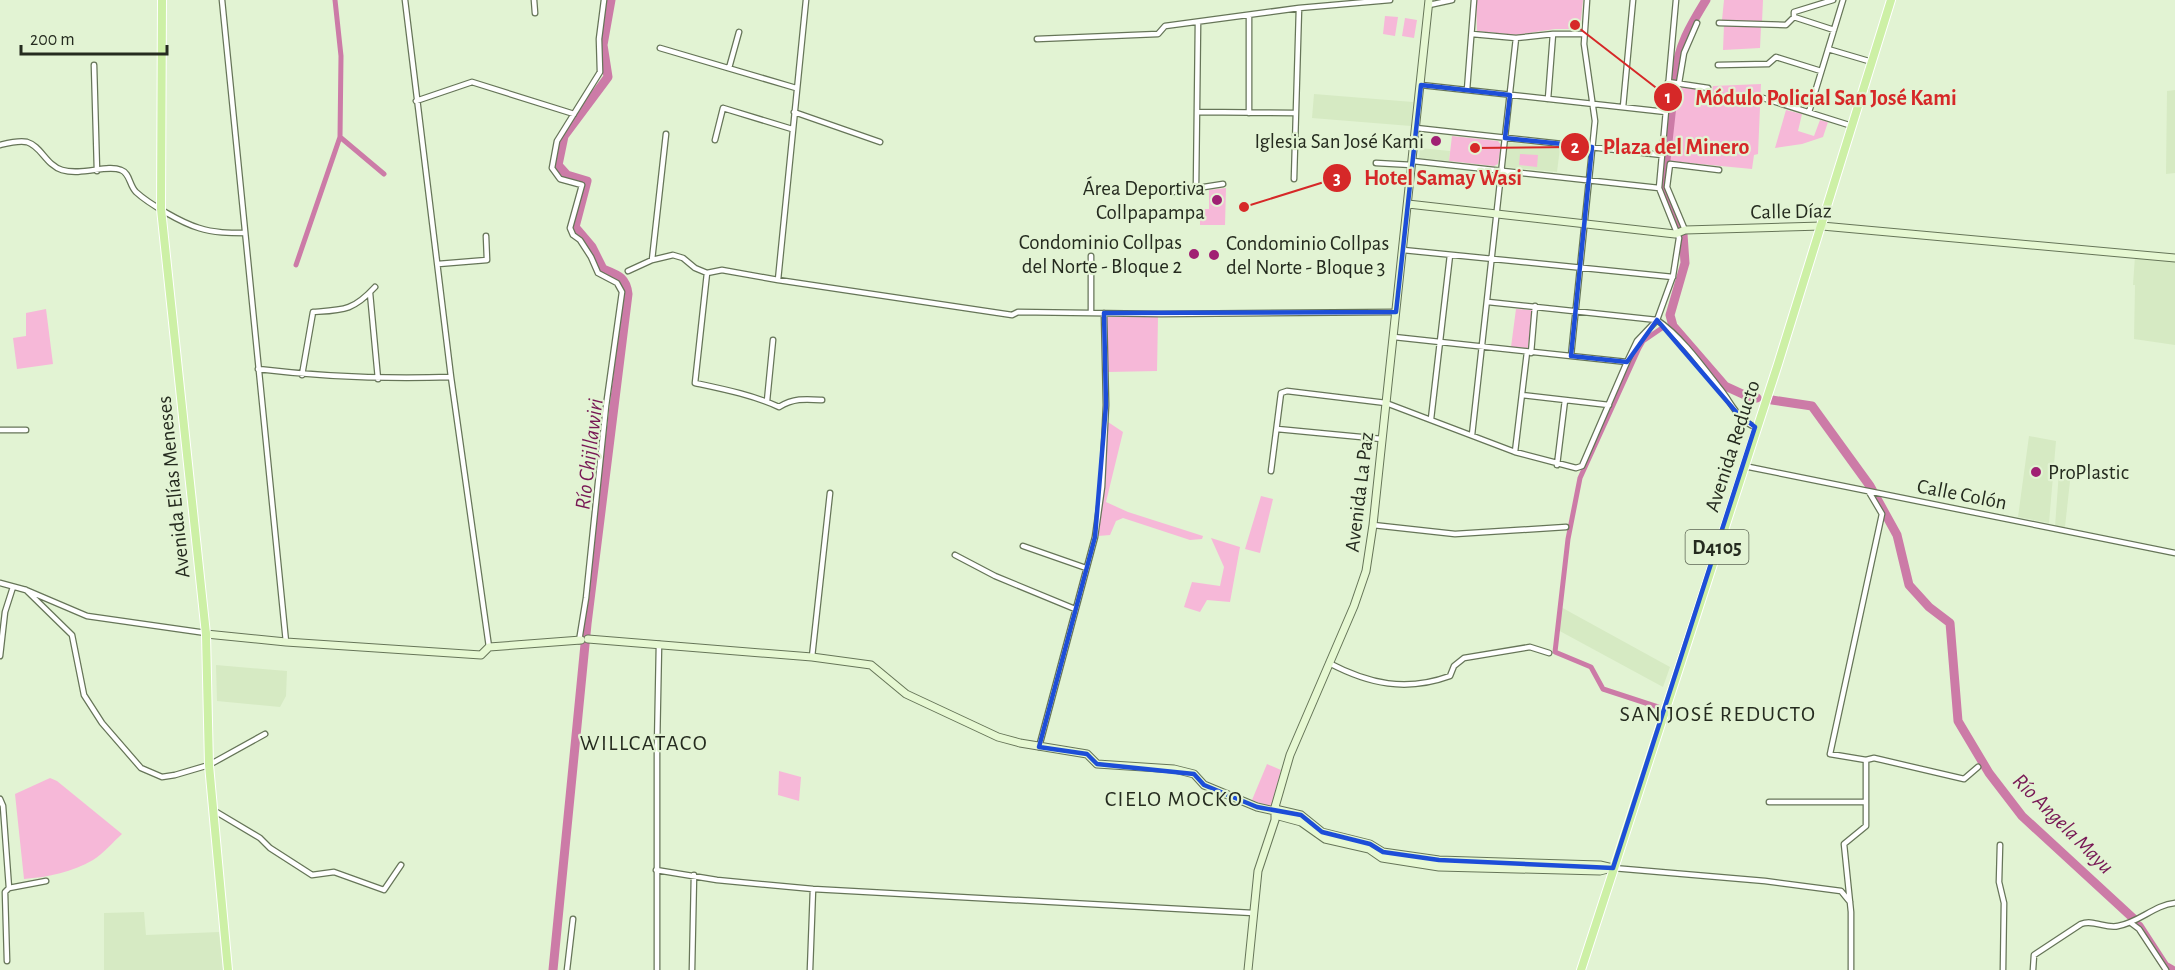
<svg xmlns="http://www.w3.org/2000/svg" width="2175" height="970" font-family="'Alegreya Sans',sans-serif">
	<rect width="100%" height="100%" fill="#e2f3d3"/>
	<path fill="#d6eac3" d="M2175,90V173L2166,174L2167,91Z
		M1314,94L1413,102L1411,126L1312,118Z
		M1507,142L1560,148L1557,172L1505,167Z
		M1420,148L1450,151L1449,161L1419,158Z
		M2135,256L2175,261V345L2134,339L2135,285H2133Z
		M2029,436L2056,441L2049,523L2018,517Z
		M2059,471L2071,472L2065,527H2055Z
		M1559,606L1670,667L1663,687L1556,629Z
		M216,665L287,671L286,696L280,707L217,701Z
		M144,912L146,935L219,932L223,970H104V913Z"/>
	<path fill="#f6b8d8" d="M1476,0H1583L1580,29H1555L1516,35L1477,31Z
		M1724,0H1763L1762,22L1722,20Z
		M1385,16L1398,17L1395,36L1383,34Z
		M1405,18L1417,20L1414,38L1402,36Z
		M1724,25L1761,27L1760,48L1723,50Z
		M1671,84L1712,90L1713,86L1761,84L1758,154L1754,155L1752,169L1679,162L1669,163L1667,168H1662Z
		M1786,110L1802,114L1798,131L1814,136L1820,120L1828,122L1823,137L1802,144L1775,148Z
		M1452,136L1498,141L1501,145L1498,164L1494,166L1449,161Z
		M1520,154L1538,155L1537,167L1519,165Z
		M1226,188L1225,225H1200V209H1209V190Z
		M46,309L53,364L17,369L13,338L26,336V313Z
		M1516,309L1533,310L1528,348L1511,347Z
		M1106,317H1158L1157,371L1108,372Z
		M1108,422L1123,432L1106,502L1128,512L1203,536L1202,539L1190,540L1123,518L1116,521L1110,535L1098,536L1105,484Z
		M1261,496L1273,499L1260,553L1245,549Z
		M1211,538L1240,547L1230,602L1207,600L1200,612L1184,607L1192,582L1220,586L1224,567Z
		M1267,764L1281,770L1271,807L1252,800Z
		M779,771L801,777L799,801L778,795Z
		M50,778L57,781L122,834C113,842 103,854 93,860C72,872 49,877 24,879L15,794Z"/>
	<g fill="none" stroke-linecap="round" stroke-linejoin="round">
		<path stroke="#cc7ba7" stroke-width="5" d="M340,137L384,174
			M296,265L340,137L341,56L335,0
			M1658,707L1603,689L1591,667L1555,652L1568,539L1580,478L1639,348L1643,341L1662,328"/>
		<path stroke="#cc7ba7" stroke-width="9" d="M1675,77C1678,46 1690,26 1706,0
			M1674,87L1663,187L1680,227
			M1683,234L1685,263L1670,315L1673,326L1725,386L1749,397L1757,398
			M1772,400L1812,406L1870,486L1897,535L1909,585L1929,607L1950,623L1958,721L1989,773L2022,816L2134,919
			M2139,926L2165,966L2172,970
			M553,970L587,624L628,294C626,277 618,275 603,269L592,247L575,227L587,181L567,175L558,165L564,136L608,77L603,45L611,0"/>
		<defs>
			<path id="street" d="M222,0L286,642
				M405,0L451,377L489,647
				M534,0L535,13
				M1429,5L1452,0
				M1249,16V113
				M1794,17V12L1833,0
				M1719,23L1786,25L1794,17L1834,30
				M1472,34L1516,38L1553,34H1583
				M1037,39L1158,34L1165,26L1299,8L1390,0
				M660,48L796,88
				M1828,49L1872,62
				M94,65L97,171
				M1718,65L1768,64L1776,57L1821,71
				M729,68L739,32
				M1668,82L1708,88
				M1679,83L1684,53L1697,23
				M1421,85L1666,112
				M1467,90L1474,0
				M1763,98L1852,126
				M1548,99L1553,34
				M416,101L472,82L574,114
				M1623,107L1633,0
				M794,112L880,142
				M1198,112L1294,113
				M1809,112L1843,0
				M1416,128L1662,155
				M715,140L723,108L792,129
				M0,145C8,143 19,140 27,142C41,146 46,165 62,170C82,176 107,164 121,170C130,173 129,185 136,192C149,204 182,223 199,228C214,233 230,233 245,233
				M1413,161L1659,188
				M1376,163L1412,165
				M1294,179L1299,8
				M1196,188L1198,22
				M1172,192L1223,184
				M1685,230L1667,187L1670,164L1719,170
				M1403,250L1673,277
				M1091,256V313
				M652,260L666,134
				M438,264L487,260L486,236
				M628,271L652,260L673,255L683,258L695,268L707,273L722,270L778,280L1012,315L1018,312L1161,314L1396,312
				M707,273L695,383C723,389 753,395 779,407C794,398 805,399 822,400
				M778,280L806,0
				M370,293L378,379
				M1488,302L1657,320C1681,336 1703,367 1721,390C1732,404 1738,420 1755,427
				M1394,337L1627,362
				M1531,353L1535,306
				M1571,356L1595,121L1584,44L1587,0
				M258,369C323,377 386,379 451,377
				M302,375L313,312C343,310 353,311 375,287
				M1522,395L1609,405
				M767,401L773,340
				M1431,419L1450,255
				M1277,429L1382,439
				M0,430H26
				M1472,435L1516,38
				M1515,452L1527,352
				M1557,465L1565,400
				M1744,466L2175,553
				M1271,471L1281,393L1287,391L1386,403L1515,452L1576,468L1582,466L1627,362L1637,341L1657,320L1673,276L1679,238L1659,188L1676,0
				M1869,492L1882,514L1830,754L1866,760L1874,758L1964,779L1978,767
				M1373,525L1455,534L1566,527
				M1023,546L1086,568
				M955,555L995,576L1075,609
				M0,583L26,590L87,616L206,633
				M26,590L72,635L84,695L102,723L141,768L162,777L175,775L209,765L265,734
				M579,641L586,598L606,406L622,292L617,283L598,273L591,257L580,240L573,235L570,228L582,185L560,179L552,168L557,141L600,72L599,39L604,0
				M0,656L5,612L13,587
				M812,657L830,493
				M1329,663C1369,684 1406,692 1450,676L1454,666L1464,658L1530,647L1549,653
				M1039,747L1095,537L1102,487L1106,405L1104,313
				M0,799L3,806L9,888L5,892L7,961
				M1769,802H1866
				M213,810L260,838L270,848L312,875L334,872L384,890L401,865
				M2000,845L1999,882L2004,903L2003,970
				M1613,868L1765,881L1841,891L1850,902
				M656,870L717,880L813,889L1253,913
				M9,888L46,881
				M2131,923L2139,929L2166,970
				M567,970L573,919
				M657,970V747L659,644
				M692,970L694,875
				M810,970L813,889
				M1851,970V912L1844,844L1866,826V760
				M2033,970L2034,955L2081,924C2093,919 2106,929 2118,926C2140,922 2154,905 2175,903"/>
			<path id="secondary" d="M1408,204L1675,234L1685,230L1822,226L2175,258
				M206,634L286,642L481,655L489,647L581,640
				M588,639L812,657L871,665L906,694L998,737L1020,743L1087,754L1097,764L1174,769L1194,774L1204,785L1257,807L1275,811
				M1275,809L1301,815L1322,832L1370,844L1383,852L1439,860L1600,865L1613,868
				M1275,815L1301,822L1325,839L1369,849L1382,858L1439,867L1600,871L1612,868
				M1248,970L1258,871L1275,820V807L1290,755L1354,606L1366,571L1373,525L1429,0"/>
			<path id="primary" d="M162,0L161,209L206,634L209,765L228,970
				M1581,970L1778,364L1891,0"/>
		</defs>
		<use href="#street" stroke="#667558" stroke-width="7"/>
		<use href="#secondary" stroke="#667558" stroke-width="9"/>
		<use href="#primary" stroke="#fff" stroke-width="10"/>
		<use href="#street" stroke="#fff" stroke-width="4.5"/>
		<use href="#secondary" stroke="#e6f8d2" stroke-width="7"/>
		<use href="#primary" stroke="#cdf0a6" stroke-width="8"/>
	</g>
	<path fill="none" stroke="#1d4ed8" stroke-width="4.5" stroke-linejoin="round" d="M1421,85L1510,95L1505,138L1592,147L1571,356L1627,362L1657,320L1737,413L1755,427L1613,868L1439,860L1383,852L1370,844L1322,832L1301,815L1257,807L1204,785L1194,774L1097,764L1087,754L1039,747L1095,537L1106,405L1104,313L1396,312Z"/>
	<g fill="#a02073" stroke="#e2f3d3" stroke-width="2">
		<circle cx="1436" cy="141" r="6"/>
		<circle cx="1217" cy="200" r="6"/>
		<circle cx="1194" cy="254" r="6"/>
		<circle cx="1214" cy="255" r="6"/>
		<circle cx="2036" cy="472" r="6"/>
	</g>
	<g text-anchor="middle" stroke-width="4.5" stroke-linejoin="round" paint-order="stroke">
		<rect fill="#e2f3d3" stroke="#5e6755" stroke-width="1.5" x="1685.5" y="530" width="63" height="34" rx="4.5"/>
		<g font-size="20" font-weight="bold" fill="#252b1f">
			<text x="1717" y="554">D4105</text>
		</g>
		<g font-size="21" fill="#252b1f" stroke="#e2f3d3" text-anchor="end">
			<text x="1424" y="148">Iglesia San José Kami</text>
			<text x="1205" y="195">Área Deportiva<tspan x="1205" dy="24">Collpapampa</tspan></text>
			<text x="1182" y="249">Condominio Collpas<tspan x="1182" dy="24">del Norte - Bloque 2</tspan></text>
			<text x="1226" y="250" text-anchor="start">Condominio Collpas<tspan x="1226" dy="24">del Norte - Bloque 3</tspan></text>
			<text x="2048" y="479" text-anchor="start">ProPlastic</text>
		</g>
		<g font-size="21" fill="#252b1f" stroke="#e2f3d3">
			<text transform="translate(1791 211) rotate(-1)" y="7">Calle Díaz</text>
			<text transform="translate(1732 446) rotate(-72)" y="7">Avenida Reducto</text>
			<text transform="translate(173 487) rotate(-96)" y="7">Avenida Elías Meneses</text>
			<text transform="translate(1359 492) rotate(-83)" y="7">Avenida La Paz</text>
			<text transform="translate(1962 494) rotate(11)" y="7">Calle Colón</text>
		</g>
		<g font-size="22" font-style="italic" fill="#771754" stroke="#e2f3d3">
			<text transform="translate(588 454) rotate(-83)" y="8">Río Chijllawiri</text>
			<text transform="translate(2064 823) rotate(45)" y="8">Río Angela Mayu</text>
		</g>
		<g font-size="22" letter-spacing="1.5" fill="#252b1f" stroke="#e2f3d3">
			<text x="1718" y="721">SAN JOSÉ REDUCTO</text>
			<text x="644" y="750">WILLCATACO</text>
			<text x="1174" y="806">CIELO MOCKO</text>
		</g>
	</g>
	<path fill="none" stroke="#d62828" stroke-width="2" d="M1575 25L1668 97M1475 148L1575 147M1244 207L1337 178"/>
	<g fill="#d62828" stroke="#e2f3d3" stroke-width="2">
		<circle cx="1575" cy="25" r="6"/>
		<circle cx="1475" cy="148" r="6"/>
		<circle cx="1244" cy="207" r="6"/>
		<circle cx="1668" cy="97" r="15"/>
		<circle cx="1575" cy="147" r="15"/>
		<circle cx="1337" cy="178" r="15"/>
	</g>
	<g font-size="18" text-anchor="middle" font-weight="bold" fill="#fff">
		<text x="1668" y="103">1</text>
		<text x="1575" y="153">2</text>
		<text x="1337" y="184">3</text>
	</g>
	<g font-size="22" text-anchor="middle" font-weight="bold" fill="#d62828" stroke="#e2f3d3" stroke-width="4.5" stroke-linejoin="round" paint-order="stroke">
		<text x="1826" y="105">Módulo Policial San José Kami</text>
		<text x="1676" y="154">Plaza del Minero</text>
		<text x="1443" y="185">Hotel Samay Wasi</text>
	</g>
	<path d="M21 45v9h146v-9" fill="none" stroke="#252b1f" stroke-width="3"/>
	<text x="30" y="45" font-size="18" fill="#252b1f" stroke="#e2f3d3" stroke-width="4.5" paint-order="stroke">200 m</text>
</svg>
